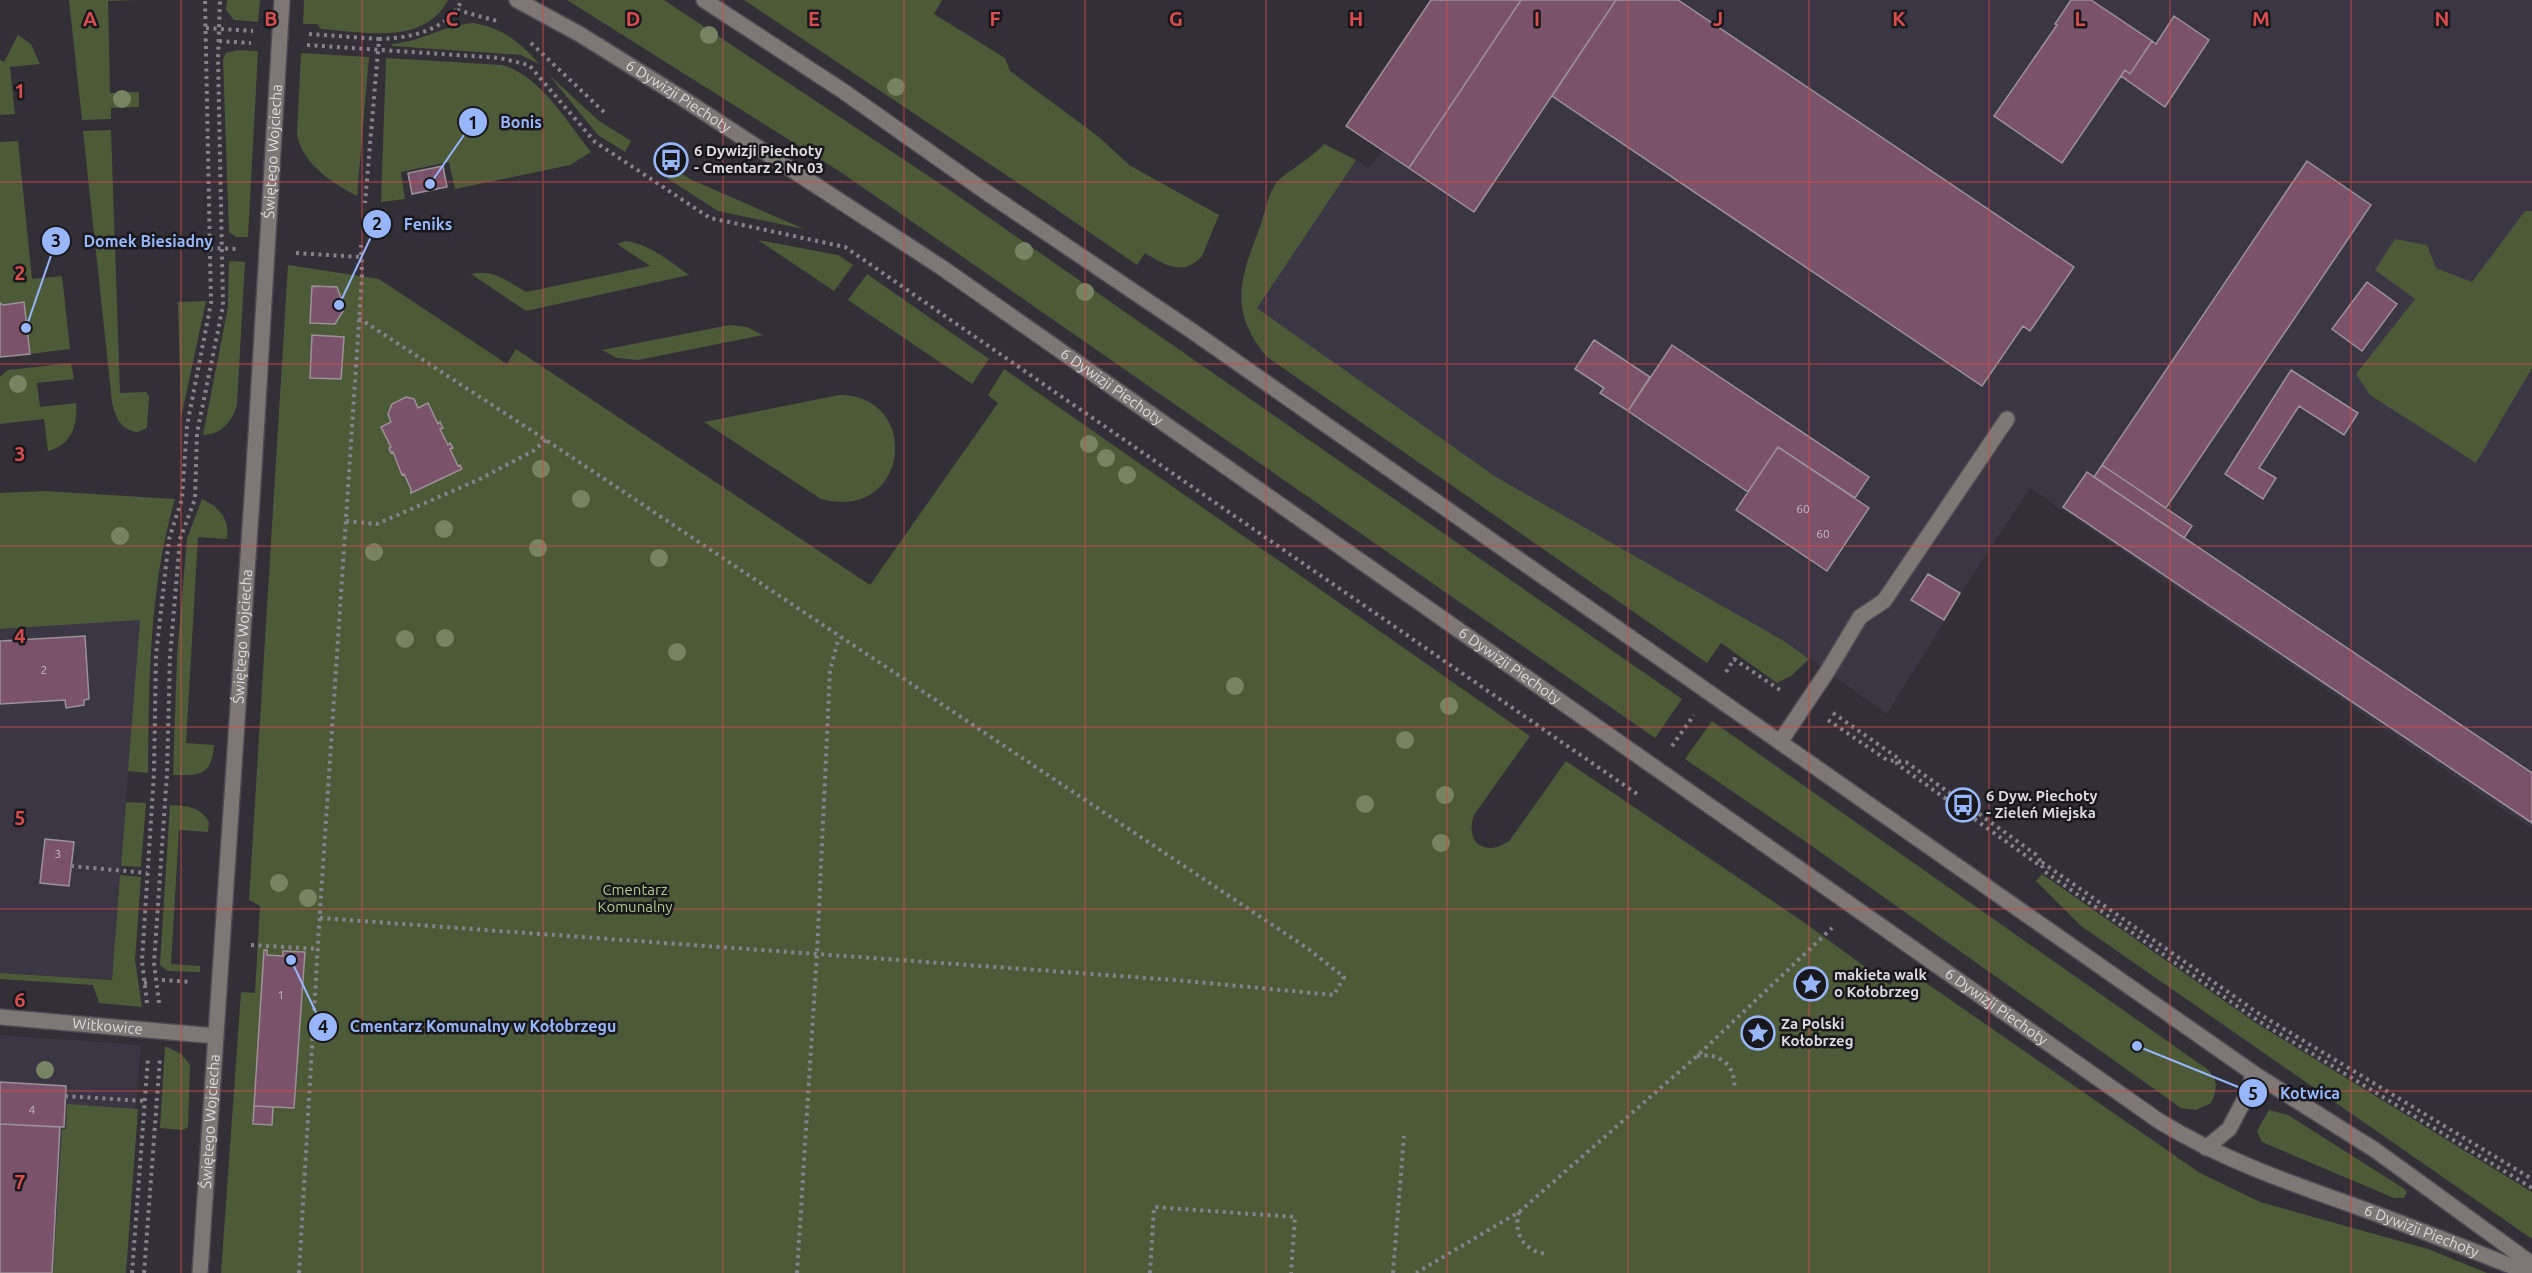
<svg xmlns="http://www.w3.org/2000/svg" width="2532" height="1273" font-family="Ubuntu,sans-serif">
	<rect width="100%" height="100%" fill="#322f37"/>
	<path fill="#3b3644" d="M1521,0H2532V829L2030,488L1986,554L1887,714L1784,641L1496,477L1256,308L1356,160L1368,168L1383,151L1409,168Z
		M140,620L112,980L0,973V629Z
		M0,1035L141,1045L121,1273H0Z"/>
	<path fill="#4d5a38" d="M69,0H137L108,1L110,93L139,92V107L111,108V119L82,120Z
		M227,0H260L258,22L234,20L226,10Z
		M304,0H448C424,46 364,32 321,29L317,24H303Z
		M567,0H664L948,189L1682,699L1655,738L842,173Z
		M744,0H942L934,14L1005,58L1010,71L1099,137L1129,165L1219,215L1202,256C1184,277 1164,265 1145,253L1137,265L1021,185Z
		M473,23C503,28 520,42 539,64L521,55L392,46L391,44C421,42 444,25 473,23Z
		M18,35L31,44L40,64L10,67L15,114L0,115V60L4,62Z
		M238,50L258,51L248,237H236L229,232L223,59L226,53Z
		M301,53L369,57L357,196C332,183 303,164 297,135Z
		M386,58L502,65C540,75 567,122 591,152L570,165L455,189L449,162L401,172L405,199L381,202Z
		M549,75L599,121L631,141L625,152L598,135Z
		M111,130L120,393L146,392L149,397L147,428L137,432C121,430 115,417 112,402L83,131Z
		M18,141L32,279L62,276L70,349L30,354L24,303L3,305L0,302V142Z
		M1324,144L1356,160L1257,308L1496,477L1784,641L1809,659L1791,676L1777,683L1721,643L1707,663L1267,357C1227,309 1241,277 1261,224C1265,212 1268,195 1275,185C1282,173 1312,159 1324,144Z
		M662,162L692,180L804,229L718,211L656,171Z
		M2525,211H2532V368L2476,463L2370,395L2356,374L2415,299L2375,270L2395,239L2427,245L2436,268L2472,282Z
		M758,240L838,255L853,265L834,291Z
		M625,241C650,244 669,261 689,275L526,311L471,274C493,269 507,281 526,292L650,266L617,244Z
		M229,261L245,262L237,404C233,421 221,435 203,435L228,307Z
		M288,265L379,279L507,364L516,349L870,585L998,403L988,395L1004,369L1530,736L1474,815C1464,844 1487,858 1510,840L1566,761L1805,923L1890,985L1906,969L2200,1173L2260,1202L2428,1249L2487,1273H221L241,992L255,993L260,906L249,900Z
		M867,274L989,359L972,384L848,300Z
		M206,301L181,418L178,302Z
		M730,325L747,327L763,335L638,360L617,358L602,350Z
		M71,363L74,379L37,383L40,407L76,403C78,426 71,445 48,451L44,419L0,424V377L8,370Z
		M839,395C923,395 909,523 821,499L704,422Z
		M45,491L175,499C149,588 149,681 148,773L128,771L140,620L0,629V493Z
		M202,499C219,507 230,519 227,539L198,537L186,743L214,745C212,775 200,776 173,775L177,656L187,539Z
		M1712,721L2207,1069C2218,1079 2218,1090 2211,1103L2196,1110L2181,1108L1809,844L1685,759Z
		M126,802L146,803L141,867L121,866Z
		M170,805C186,806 200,806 209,822L208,832L179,830L171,964L200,966V972L168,971L160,965Z
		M2042,874L2256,1023L2532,1192V1239L2081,926L2036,881Z
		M120,875L141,877L135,960L142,1007L99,1003L93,985L0,979V973L112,980Z
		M165,1046L181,1054L190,1065L188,1127L183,1130L160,1128Z
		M67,1104L138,1109L126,1273H53L62,1129H66Z
		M2269,1110L2288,1115L2403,1188L2407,1192L2404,1198H2394L2262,1142L2257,1131Z"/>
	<path fill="#7a536a" stroke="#9b9197" stroke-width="1.5" d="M1431,0H1521L1409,168L1346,126Z
		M1521,0H1616L1474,212L1409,168Z
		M1616,0H1678L2074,267L2030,331L2023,326L1982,386L1552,96Z
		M2071,0H2091L2152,41L2130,74L2125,70L2062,163L1994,116L2057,25L2055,24Z
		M2174,16L2209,40L2165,107L2121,76L2125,70L2130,74L2152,41L2156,44Z
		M2307,161L2371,205L2166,508L2102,465Z
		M443,166L447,187L412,194L408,173Z
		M2367,282L2397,304L2362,351L2332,329Z
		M312,286L337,287L342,301L343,311L335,324L310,323Z
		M24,302L30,354L0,357V303L3,305Z
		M312,335L344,337L341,379L310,378Z
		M1594,340L1650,377L1628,411L1600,393L1604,388L1575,369Z
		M1672,345L1869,477L1855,498L1778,447L1748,492L1628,411Z
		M2291,370L2358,413L2344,435L2299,406L2259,468L2276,478L2263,499L2225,474Z
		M406,397L414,399L418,408L428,403L438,424L440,422L443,428L440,429L448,445L450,443L453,448L450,449L458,466L460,465L462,469L411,493V489L404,474L402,475L393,452L391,453L389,448L391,447L381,427L391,422L388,414L392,404Z
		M1778,447L1869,508L1827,571L1736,510Z
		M2102,465L2192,526L2184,538L2094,477Z
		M2087,472L2532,773V823L2063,507Z
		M1928,574L1960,593L1944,620L1911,600Z
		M85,636L89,699L84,700V705L66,708L65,700L0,704V641Z
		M45,839L74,842L69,886L40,883Z
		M264,950H267V955L283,956V951L305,952L294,1108L254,1106Z
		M0,1082L66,1086L64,1127L0,1124Z
		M254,1106L273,1107L272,1125L253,1124Z
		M0,1124L60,1127L52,1273H0Z"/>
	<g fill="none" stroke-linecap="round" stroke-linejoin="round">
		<defs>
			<g id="minor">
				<path id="s1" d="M517,0L581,35L682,98L941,267L2159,1121C2221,1159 2287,1182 2355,1206C2413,1227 2471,1250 2529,1273"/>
				<path d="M704,0L843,91L986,192L1192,331L2253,1073L2375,1150L2532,1264"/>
				<path d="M1780,742L1827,672L1860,617L1884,601L2007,419"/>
				<path id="s2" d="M0,1017L216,1036"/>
				<path d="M2206,1148L2229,1129L2249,1091L2253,1073"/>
				<path id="s3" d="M200,1273L254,468L282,0"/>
			</g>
		</defs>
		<use href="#minor" stroke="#4d4a52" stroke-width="18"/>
		<path stroke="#858389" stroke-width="4" stroke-dasharray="3 4.5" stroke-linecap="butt" d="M457,10L497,21
			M206,28L253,31
			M309,34L379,39L365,203
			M379,39C410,38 447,31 462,0
			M219,41L251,43
			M531,43L606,114
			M307,45L500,58L529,65L595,142L710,218L845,247L1637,794L1639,792
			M210,248L239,249
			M296,253L361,257
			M346,521L377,524L480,479L533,451L546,440
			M1726,672L1734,659L1780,690
			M1833,713L1898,758L1897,764L2039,865L2043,863L2261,1015L2532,1179
			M1828,720L1887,760L1906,762L2038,856L2044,871L2257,1020L2532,1188
			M1672,746L1694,715
			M71,866L147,873
			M320,918L1175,980L1334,995L1344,977L1307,948L546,440L357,317
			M251,945L318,949
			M162,980L191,982
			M144,983L151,982
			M147,1003L142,961L154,773L156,655L169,539L182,499L187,426L211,303L205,0
			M159,1003L154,963L167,774L170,656L180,539L195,499L197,433L223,306L218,59L220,0
			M1697,1056C1720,1052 1737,1066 1734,1090
			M65,1096L145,1101
			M1519,1212C1513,1234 1524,1251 1546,1254
			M132,1273L148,1058
			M144,1273L160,1058
			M299,1273L319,926L362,276L361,245
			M797,1273L817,953L830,670L839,637
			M1150,1273L1154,1207L1295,1217L1291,1273
			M1393,1273L1404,1136
			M1416,1273L1519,1212L1697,1056L1832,928"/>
		<use href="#minor" stroke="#7d7876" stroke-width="15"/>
	</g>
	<g fill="#778464">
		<circle cx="709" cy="35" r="9"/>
		<circle cx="896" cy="87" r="9"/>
		<circle cx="122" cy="99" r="9"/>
		<circle cx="1024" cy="251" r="9"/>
		<circle cx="1085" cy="292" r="9"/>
		<circle cx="18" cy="384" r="9"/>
		<circle cx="1089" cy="444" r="9"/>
		<circle cx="1106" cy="458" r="9"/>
		<circle cx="541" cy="469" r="9"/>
		<circle cx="1127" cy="475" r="9"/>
		<circle cx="581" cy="499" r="9"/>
		<circle cx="444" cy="529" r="9"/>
		<circle cx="120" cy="536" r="9"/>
		<circle cx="538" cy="548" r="9"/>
		<circle cx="374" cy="552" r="9"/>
		<circle cx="659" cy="558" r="9"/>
		<circle cx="445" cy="638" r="9"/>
		<circle cx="405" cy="639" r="9"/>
		<circle cx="677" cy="652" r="9"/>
		<circle cx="1235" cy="686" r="9"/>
		<circle cx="1449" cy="706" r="9"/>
		<circle cx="1405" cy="740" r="9"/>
		<circle cx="1445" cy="795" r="9"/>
		<circle cx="1365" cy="804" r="9"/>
		<circle cx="1441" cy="843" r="9"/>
		<circle cx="279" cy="883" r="9"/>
		<circle cx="308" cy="898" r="9"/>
		<circle cx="45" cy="1070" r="9"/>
	</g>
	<path fill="none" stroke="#d74c4d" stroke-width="1.5" stroke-opacity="0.55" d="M181,0V1273M362,0V1273M543,0V1273M723,0V1273M904,0V1273M1085,0V1273M1266,0V1273M1447,0V1273M1628,0V1273M1809,0V1273M1989,0V1273M2170,0V1273M2351,0V1273M0,182H2532M0,364H2532M0,546H2532M0,727H2532M0,909H2532M0,1091H2532"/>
	<defs>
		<symbol id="bus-ring" viewBox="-11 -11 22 22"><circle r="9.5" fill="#19181c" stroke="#97b6fd" stroke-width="1.5"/><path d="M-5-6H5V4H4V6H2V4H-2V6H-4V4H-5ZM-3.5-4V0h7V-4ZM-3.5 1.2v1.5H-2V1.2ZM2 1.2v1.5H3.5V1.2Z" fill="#97b6fd"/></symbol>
		<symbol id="sight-ring" viewBox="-11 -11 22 22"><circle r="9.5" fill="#19181c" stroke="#97b6fd" stroke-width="1.5"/><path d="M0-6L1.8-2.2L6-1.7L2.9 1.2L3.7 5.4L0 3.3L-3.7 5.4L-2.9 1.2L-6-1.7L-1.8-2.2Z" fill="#97b6fd"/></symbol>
	</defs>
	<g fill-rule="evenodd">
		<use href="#bus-ring" x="652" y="141" width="38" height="38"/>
		<use href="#bus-ring" x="1944" y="786" width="38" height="38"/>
		<use href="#sight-ring" x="1792" y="965" width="38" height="38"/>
		<use href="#sight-ring" x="1739" y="1014" width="38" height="38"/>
	</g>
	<g text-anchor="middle" stroke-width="5" stroke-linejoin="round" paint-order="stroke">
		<g font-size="12" fill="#c4b8c2">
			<text x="1803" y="513">60</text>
			<text x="1823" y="538">60</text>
			<text x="44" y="674">2</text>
			<text x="58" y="858">3</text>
			<text x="281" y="999">1</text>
			<text x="32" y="1114">4</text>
		</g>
		<g font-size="15" fill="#dcdadf" stroke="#19181c">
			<text dy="5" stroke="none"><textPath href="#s1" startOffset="188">6 Dywizji Piechoty</textPath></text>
			<text dy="5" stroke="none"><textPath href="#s3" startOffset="1124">Świętego Wojciecha</textPath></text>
			<text dy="5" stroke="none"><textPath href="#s1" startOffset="710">6 Dywizji Piechoty</textPath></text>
			<text dy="5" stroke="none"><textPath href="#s3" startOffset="638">Świętego Wojciecha</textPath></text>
			<text dy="5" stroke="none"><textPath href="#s1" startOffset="1196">6 Dywizji Piechoty</textPath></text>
			<text dy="5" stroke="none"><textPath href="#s1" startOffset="1790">6 Dywizji Piechoty</textPath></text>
			<text dy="5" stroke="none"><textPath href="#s2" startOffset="108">Witkowice</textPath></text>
			<text dy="5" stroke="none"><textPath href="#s3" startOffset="152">Świętego Wojciecha</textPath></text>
			<text dy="5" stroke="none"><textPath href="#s1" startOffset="2274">6 Dywizji Piechoty</textPath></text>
		</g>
		<g font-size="15" font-weight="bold" fill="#dcdadf" stroke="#19181c" text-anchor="start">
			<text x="694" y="156">6 Dywizji Piechoty<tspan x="694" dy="17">- Cmentarz 2 Nr 03</tspan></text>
			<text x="1986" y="801">6 Dyw. Piechoty<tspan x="1986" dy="17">- Zieleń Miejska</tspan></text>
			<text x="1834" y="980">makieta walk<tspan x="1834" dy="17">o Kołobrzeg</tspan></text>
			<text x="1781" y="1029">Za Polski<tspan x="1781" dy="17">Kołobrzeg</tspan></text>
		</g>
		<g font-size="15" fill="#b0ca89" stroke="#19181c">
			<text x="635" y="895">Cmentarz<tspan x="635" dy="17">Komunalny</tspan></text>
		</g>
	</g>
	<g font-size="20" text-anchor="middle" font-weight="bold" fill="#d74c4d" stroke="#19181c" stroke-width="5" stroke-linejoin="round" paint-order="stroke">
		<text x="90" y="26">A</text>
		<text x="271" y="26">B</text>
		<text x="452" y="26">C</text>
		<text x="633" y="26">D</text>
		<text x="814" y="26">E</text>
		<text x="995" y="26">F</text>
		<text x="1176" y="26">G</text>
		<text x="1356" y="26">H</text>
		<text x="1537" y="26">I</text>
		<text x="1718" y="26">J</text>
		<text x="1899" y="26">K</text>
		<text x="2080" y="26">L</text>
		<text x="2261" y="26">M</text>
		<text x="2442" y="26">N</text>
		<text x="20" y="98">1</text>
		<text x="20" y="280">2</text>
		<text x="20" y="461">3</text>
		<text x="20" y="643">4</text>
		<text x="20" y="825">5</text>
		<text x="20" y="1007">6</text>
		<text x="20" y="1189">7</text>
	</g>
	<path fill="none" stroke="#97b6fd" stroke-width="2" d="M430 184L473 122M339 305L377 224M26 328L56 241M291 960L323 1027M2137 1046L2253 1093"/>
	<g fill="#97b6fd" stroke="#19181c" stroke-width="2">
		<circle cx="430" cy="184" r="6"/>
		<circle cx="339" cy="305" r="6"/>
		<circle cx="26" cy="328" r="6"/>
		<circle cx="291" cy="960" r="6"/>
		<circle cx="2137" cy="1046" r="6"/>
		<circle cx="473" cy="122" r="15"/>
		<circle cx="377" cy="224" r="15"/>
		<circle cx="56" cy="241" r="15"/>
		<circle cx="323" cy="1027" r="15"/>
		<circle cx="2253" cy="1093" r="15"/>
	</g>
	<g font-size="18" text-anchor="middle" font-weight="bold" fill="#111">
		<text x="473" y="129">1</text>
		<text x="377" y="230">2</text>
		<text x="56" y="247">3</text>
		<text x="323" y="1033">4</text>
		<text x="2253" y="1100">5</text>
	</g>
	<g font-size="16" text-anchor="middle" font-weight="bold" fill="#97b6fd" stroke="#19181c" stroke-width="5" stroke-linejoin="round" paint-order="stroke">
		<text x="521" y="128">Bonis</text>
		<text x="428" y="230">Feniks</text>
		<text x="148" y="247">Domek Biesiadny</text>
		<text x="483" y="1032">Cmentarz Komunalny w Kołobrzegu</text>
		<text x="2310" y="1099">Kotwica</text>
	</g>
</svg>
